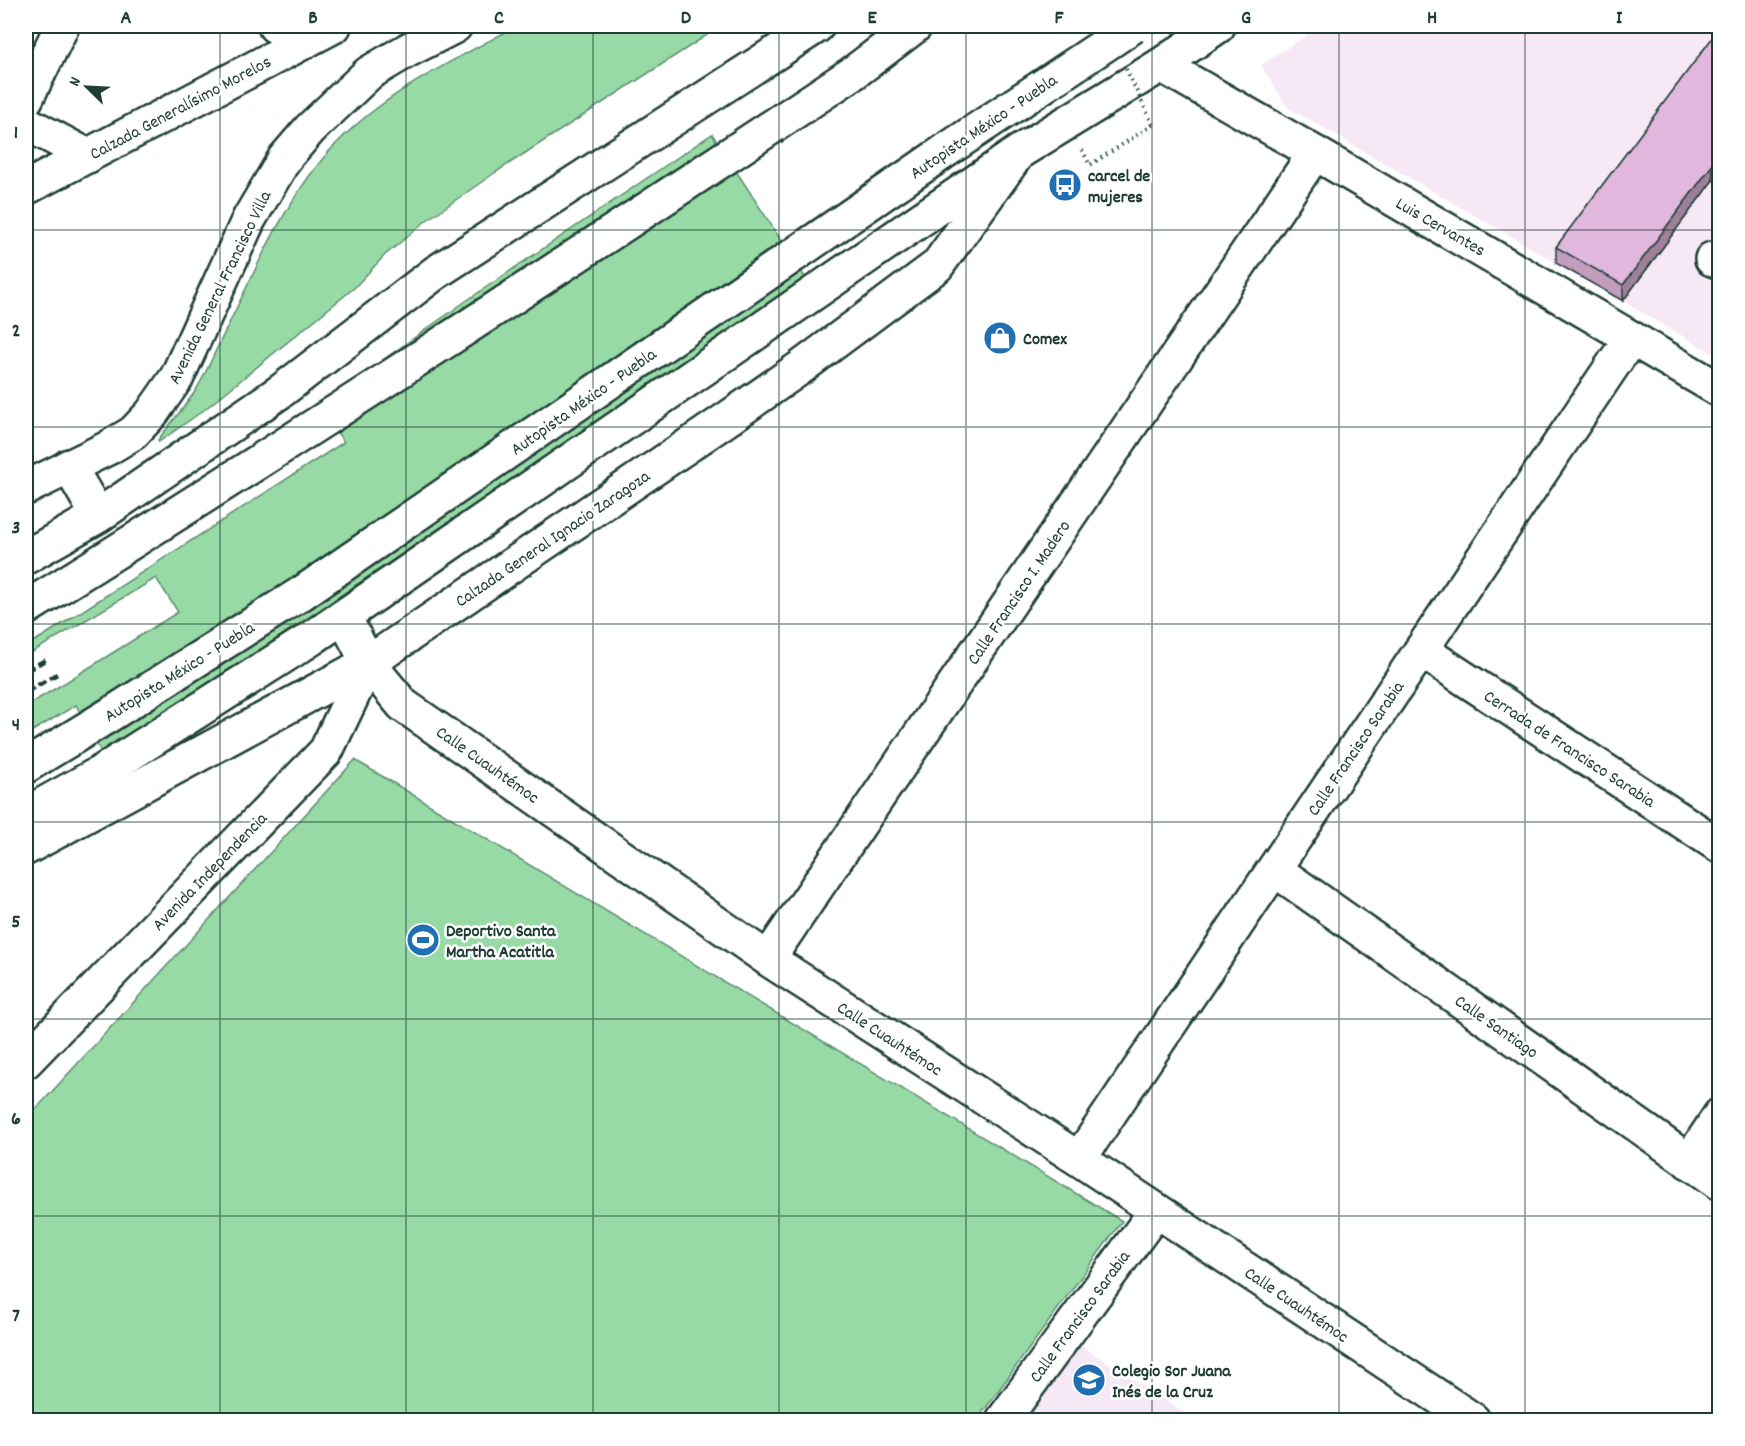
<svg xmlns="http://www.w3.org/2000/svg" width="1745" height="1446" font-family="Dekko,sans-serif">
	<rect width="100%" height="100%" fill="#fff"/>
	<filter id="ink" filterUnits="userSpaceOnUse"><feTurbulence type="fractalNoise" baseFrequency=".0167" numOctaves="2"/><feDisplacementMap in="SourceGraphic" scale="12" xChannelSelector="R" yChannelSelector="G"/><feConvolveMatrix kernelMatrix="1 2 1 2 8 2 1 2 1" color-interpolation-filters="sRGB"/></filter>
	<g filter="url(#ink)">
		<path fill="#f6e9f5" d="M1321,26H1719V357L1287,107L1261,65Z
			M1073,1340L1195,1420H1015Z"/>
		<path fill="#97daa6" stroke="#5b8c6d" stroke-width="1.5" d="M517,26H721L496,172L427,220L384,256L354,288L204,410L159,442L158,440C170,424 183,409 194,393C204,378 211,360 219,344C249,284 278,214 320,162C371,99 448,63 517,26Z
			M712,134L807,280L217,679L101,752L76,705L26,735V706L63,684L178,612L156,578L26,656V646L45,635L344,442L318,406L466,301Z
			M355,760L1122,1221L977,1420H26V1120Z"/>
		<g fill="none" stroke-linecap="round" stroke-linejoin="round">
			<defs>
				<path id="minor" d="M275,26L306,41
					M1161,65L1315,153L1720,390
					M26,99L62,26
					M26,123L88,156
					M26,188L334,26
					M1712,259L1720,262
					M344,617L368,663L403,705L768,959L1079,1159L1473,1420
					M1421,650L1720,846
					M1274,869L1720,1183
					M768,959L1315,153
					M26,1061L326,751L368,663
					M1079,1159L1631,338
					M1689,1162L1720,1115
					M1003,1420L1156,1211"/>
				<path id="major" d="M26,488L108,448L133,433L152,413L177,377L249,219L285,158L310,129L369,73L408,50L455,26
					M26,848L368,663L727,419L800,368L937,266L1016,156"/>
				<path id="highway" d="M69,466L98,516
					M26,557L98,516L281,391L435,273L817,26
					M26,608C305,435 579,255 853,73L915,26
					M26,766L111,714L302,593L948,149
					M26,814L100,773L312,638L1019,152L1161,65L1218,26"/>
			</defs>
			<use href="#minor" stroke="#1f3d34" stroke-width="38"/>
			<use href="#major" stroke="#1f3d34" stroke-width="38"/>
			<use href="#highway" stroke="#1f3d34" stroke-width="38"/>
			<path stroke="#1f3d34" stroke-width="4" stroke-dasharray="1.5 4.5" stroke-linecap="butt" d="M1082,150L1090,165L1153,125"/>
			<use href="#minor" stroke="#fff" stroke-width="33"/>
			<use href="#major" stroke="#fff" stroke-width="33"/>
			<use href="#highway" stroke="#fff" stroke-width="33"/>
			<path stroke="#1f3d34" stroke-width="4.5" stroke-dasharray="9 4.5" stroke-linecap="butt" d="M26,671L47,659
				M26,692L57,674"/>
			<defs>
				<path id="highway-bridge" d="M948,149L1133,26"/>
			</defs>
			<use href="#highway-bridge" stroke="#1f3d34" stroke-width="38" stroke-linecap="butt"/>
			<path stroke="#1f3d34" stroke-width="4" stroke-dasharray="1.5 4.5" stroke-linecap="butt" d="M1126,69L1153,125"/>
			<use href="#highway-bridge" stroke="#fff" stroke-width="33"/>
		</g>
		<path fill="#c29dbe" stroke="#1f3d34" stroke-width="1.5" d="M1719,29V185L1713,180L1623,301L1556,263V247Z"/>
		<path fill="#9e809b" stroke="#1f3d34" stroke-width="1.5" d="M1713,164V180L1623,301V285Z"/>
		<path fill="#e1b7dd" stroke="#1f3d34" stroke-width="1.5" d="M1719,29V169L1713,164L1623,285L1556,247Z"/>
	</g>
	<path fill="none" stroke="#1f3d34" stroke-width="1.5" stroke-opacity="0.55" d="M220,26V1420M406,26V1420M593,26V1420M779,26V1420M966,26V1420M1152,26V1420M1339,26V1420M1525,26V1420M26,230H1720M26,427H1720M26,624H1720M26,822H1720M26,1019H1720M26,1216H1720"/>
	<defs>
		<symbol id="bus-disc" viewBox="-11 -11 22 22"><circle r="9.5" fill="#1f6fb2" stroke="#fff"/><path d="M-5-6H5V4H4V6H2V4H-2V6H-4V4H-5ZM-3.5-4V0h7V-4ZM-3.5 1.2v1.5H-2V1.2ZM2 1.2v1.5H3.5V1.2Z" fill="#fff"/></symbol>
		<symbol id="shop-disc" viewBox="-11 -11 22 22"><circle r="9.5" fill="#1f6fb2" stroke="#fff"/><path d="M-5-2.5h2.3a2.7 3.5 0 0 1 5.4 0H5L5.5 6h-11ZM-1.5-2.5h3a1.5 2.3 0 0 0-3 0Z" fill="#fff"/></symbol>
		<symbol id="stadium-disc" viewBox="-11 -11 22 22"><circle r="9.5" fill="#1f6fb2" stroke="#fff"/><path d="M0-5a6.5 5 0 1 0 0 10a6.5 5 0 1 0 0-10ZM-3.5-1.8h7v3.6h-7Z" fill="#fff"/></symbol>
		<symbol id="school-disc" viewBox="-11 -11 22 22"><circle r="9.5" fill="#1f6fb2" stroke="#fff"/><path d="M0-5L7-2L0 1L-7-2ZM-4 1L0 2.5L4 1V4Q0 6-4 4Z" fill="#fff"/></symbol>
	</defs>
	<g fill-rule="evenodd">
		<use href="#bus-disc" x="1046" y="166" width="38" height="38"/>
		<use href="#shop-disc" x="981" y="319" width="38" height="38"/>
		<use href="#stadium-disc" x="404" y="921" width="38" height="38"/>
		<use href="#school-disc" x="1070" y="1361" width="38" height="38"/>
	</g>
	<g text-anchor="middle" stroke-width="5" stroke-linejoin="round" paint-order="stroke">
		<g font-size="18" fill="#1f3d34" stroke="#fff">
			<text transform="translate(180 107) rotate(-28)" y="6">Calzada Generalísimo Morelos</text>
			<text transform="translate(983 126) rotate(-34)" y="6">Autopista México - Puebla</text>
			<text transform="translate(1441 226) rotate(30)" y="6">Luis Cervantes</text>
			<text transform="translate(219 287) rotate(-64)" y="6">Avenida General Francisco Villa</text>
			<text transform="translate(583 401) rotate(-35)" y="6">Autopista México - Puebla</text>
			<text transform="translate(552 538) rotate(-34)" y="6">Calzada General Ignacio Zaragoza</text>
			<text transform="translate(1018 592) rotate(-56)" y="6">Calle Francisco I. Madero</text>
			<text transform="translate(179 671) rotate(-32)" y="6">Autopista México - Puebla</text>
			<text transform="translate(1355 748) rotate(-56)" y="6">Calle Francisco Sarabia</text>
			<text transform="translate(1570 748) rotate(33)" y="6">Cerrada de Francisco Sarabia</text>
			<text transform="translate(488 764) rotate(35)" y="6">Calle Cuauhtémoc</text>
			<text transform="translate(209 871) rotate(-46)" y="6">Avenida Independencia</text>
			<text transform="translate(1497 1026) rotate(35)" y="6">Calle Santiago</text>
			<text transform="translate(890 1038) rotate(33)" y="6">Calle Cuauhtémoc</text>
			<text transform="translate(1297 1304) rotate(34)" y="6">Calle Cuauhtémoc</text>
			<text transform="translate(1079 1316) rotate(-54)" y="6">Calle Francisco Sarabia</text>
		</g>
		<g font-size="18" font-weight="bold" fill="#1f3d34" stroke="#fff" text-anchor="start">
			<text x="1088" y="181">carcel de<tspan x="1088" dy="21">mujeres</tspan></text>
			<text x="1023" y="344">Comex</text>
			<text x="446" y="936">Deportivo Santa<tspan x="446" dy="21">Martha Acatitla</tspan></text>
			<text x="1112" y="1376">Colegio Sor Juana<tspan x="1112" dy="21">Inés de la Cruz</tspan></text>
		</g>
	</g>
	<rect width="1745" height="1446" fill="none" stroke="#fff" stroke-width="66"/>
	<g transform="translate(87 87) rotate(294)" stroke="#ffffff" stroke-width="4.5" paint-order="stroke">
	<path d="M0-4.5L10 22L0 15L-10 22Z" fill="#1f3d34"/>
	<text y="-9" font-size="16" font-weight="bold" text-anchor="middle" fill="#1f3d34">N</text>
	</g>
	<rect x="33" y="33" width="1679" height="1380" fill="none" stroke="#1f3d34" stroke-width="2"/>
	<g font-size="20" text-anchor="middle" font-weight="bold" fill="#1f3d34">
		<text x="126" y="23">A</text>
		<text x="313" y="23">B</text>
		<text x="499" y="23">C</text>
		<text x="686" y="23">D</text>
		<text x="872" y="23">E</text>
		<text x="1059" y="23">F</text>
		<text x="1246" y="23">G</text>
		<text x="1432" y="23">H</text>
		<text x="1619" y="23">I</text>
		<text x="16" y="138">1</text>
		<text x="16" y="336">2</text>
		<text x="16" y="533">3</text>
		<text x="16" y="730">4</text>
		<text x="16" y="927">5</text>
		<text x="16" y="1124">6</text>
		<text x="16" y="1321">7</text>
	</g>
</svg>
